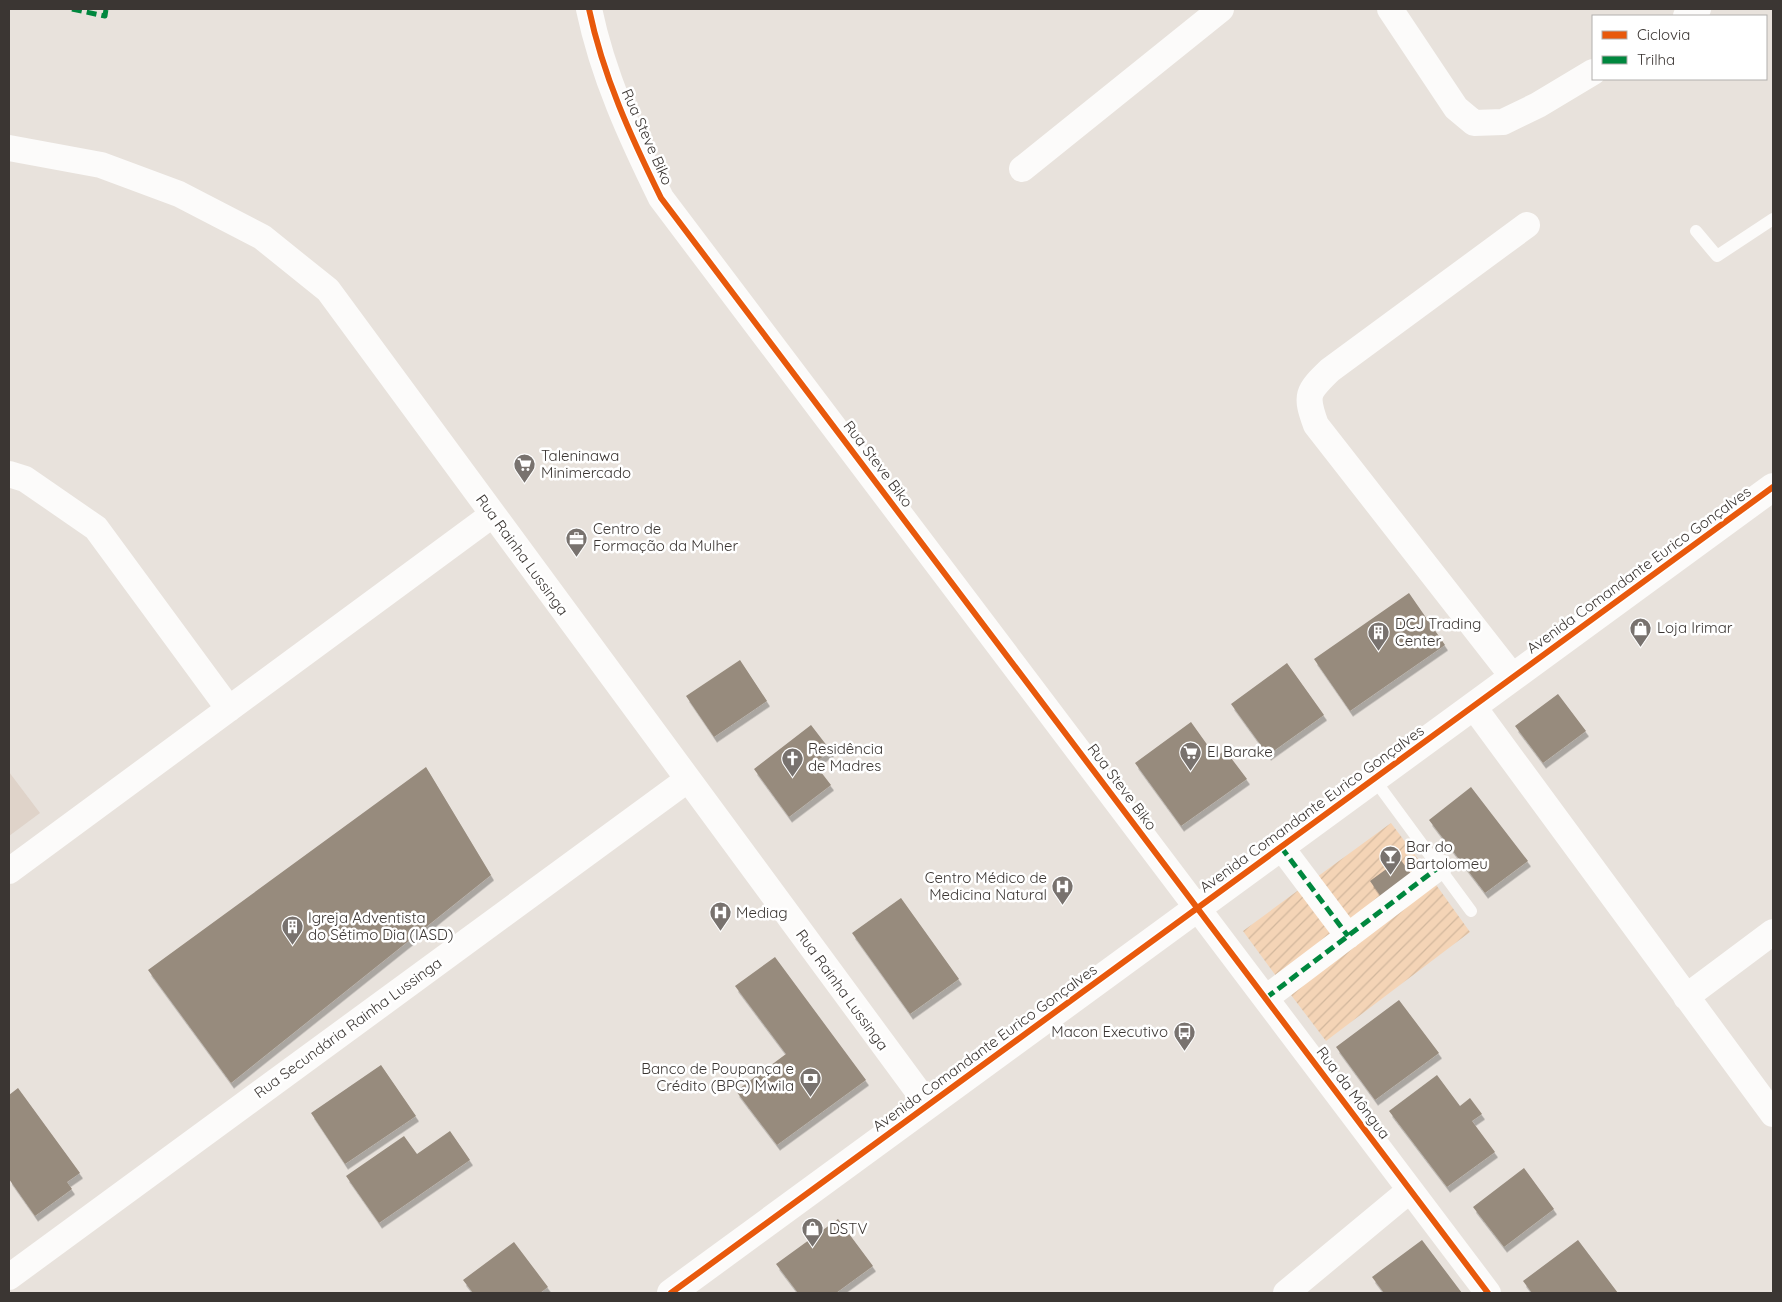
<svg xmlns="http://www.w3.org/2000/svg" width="1782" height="1302" font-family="Quicksand,sans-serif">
	<defs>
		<pattern id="garden-furrows" width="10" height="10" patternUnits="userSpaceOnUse" patternTransform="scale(1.25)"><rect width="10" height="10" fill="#f4d4b6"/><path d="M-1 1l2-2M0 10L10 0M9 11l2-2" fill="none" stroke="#d2b79d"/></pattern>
		<filter id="shadow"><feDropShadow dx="3" dy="5.5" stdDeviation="0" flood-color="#0004"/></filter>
	</defs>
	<rect width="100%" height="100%" fill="#e8e2dc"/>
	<path fill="#dfd3c9" d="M9,772L40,813L9,836Z"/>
	<path fill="url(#garden-furrows)" d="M1391,823L1424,867L1350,921L1317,877Z
		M1434,882L1470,932L1326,1041L1288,991Z
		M1300,889L1333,934L1276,976L1243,931Z"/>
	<path fill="#978b7d" filter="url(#shadow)" d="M1409,593L1445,645L1350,711L1314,659Z
		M740,660L767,701L714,737L686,696Z
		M1287,663L1324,715L1268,755L1231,704Z
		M1558,694L1586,731L1543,763L1515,726Z
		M1191,722L1216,757L1225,750L1247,779L1181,826L1135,763Z
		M811,725L831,751L814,763L831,785L789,817L754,769Z
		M426,767L491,875L231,1083L148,970Z
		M1471,787L1528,861L1485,893L1429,820Z
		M1400,859L1412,875L1382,898L1370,881Z
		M901,898L959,979L910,1014L852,933Z
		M775,957L866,1080L777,1145L736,1091L786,1054L735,986Z
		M1399,1000L1439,1053L1375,1100L1336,1047Z
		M381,1065L416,1116L345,1164L311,1113Z
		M1437,1075L1460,1106L1470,1098L1482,1114L1472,1121L1495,1152L1447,1187L1389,1111Z
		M18,1088L80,1173L67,1182L72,1189L35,1216L9,1179V1095Z
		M450,1131L470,1160L379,1223L346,1176L404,1136L417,1154Z
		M1524,1168L1554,1209L1504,1247L1473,1207Z
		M838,1219L873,1266L836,1293H798L776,1264Z
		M1422,1240L1462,1293H1384L1372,1277Z
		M1578,1240L1618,1293H1532L1523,1281Z
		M514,1242L548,1287L540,1293H473L463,1280Z"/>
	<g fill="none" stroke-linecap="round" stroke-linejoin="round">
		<path stroke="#fcfbfa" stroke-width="12" d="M1696,231L1717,256L1773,219
			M1374,779L1471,911"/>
		<path stroke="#fcfbfa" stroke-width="26" d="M589,9C603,76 631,137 661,198L1488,1293
			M1390,9L1456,108L1474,123L1503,122L1538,105L1593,72
			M1686,16L1698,9
			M9,148L101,165L179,194L262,237L328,290L928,1105
			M1022,169L1221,9
			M9,474L25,479L96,528L229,709
			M1513,677L1316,425C1305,395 1307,392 1330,370L1527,225
			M1473,706L1773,1114
			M1281,847L1348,936
			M9,871L492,515
			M1686,997L1773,932
			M1266,998L1439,867
			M9,1277L687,780
			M1286,1293L1410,1190"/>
		<path stroke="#fcfbfa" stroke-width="28" d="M671,1293L1773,487"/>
		<path stroke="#00873e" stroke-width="5" stroke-dasharray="10 5" stroke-linecap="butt" d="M72,9L105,16L106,9
			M1281,847L1348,936
			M1266,998L1439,867"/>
		<defs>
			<path id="cycleway" d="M589,9C603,76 631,137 661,198L1488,1293
				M671,1293L1773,487"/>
		</defs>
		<use href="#cycleway" stroke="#fff" stroke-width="9"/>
		<use href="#cycleway" stroke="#e8590c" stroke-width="6"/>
	</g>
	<defs>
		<symbol id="supermarket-pin" viewBox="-11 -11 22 30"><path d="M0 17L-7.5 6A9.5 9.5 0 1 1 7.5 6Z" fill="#78726e" stroke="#fff"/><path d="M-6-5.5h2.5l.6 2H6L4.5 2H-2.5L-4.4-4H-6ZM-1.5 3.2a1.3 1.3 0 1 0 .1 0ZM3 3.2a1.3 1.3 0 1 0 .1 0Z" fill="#fff"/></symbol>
		<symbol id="office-pin" viewBox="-11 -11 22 30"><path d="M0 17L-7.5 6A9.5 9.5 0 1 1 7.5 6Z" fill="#78726e" stroke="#fff"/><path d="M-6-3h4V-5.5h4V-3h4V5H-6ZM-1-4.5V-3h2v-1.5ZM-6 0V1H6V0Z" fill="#fff"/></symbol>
		<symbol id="shop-pin" viewBox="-11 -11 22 30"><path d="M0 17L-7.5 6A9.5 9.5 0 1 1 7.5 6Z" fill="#78726e" stroke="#fff"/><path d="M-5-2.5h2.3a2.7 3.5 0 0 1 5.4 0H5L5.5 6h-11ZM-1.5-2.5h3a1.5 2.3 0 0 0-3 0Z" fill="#fff"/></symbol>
		<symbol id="building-pin" viewBox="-11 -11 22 30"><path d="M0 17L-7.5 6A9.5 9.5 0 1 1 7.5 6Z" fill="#78726e" stroke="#fff"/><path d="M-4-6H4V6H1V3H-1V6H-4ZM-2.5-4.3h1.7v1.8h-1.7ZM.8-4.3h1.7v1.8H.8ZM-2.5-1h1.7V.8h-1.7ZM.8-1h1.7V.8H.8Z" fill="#fff"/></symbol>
		<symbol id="church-pin" viewBox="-11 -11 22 30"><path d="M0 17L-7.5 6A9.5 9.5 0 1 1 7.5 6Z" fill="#78726e" stroke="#fff"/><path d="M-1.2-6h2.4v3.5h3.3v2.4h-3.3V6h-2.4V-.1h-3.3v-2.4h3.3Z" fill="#fff"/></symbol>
		<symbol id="bar-pin" viewBox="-11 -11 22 30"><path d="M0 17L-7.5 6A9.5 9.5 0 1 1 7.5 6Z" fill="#78726e" stroke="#fff"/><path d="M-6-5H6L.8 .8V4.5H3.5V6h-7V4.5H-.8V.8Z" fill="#fff"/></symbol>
		<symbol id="hospital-pin" viewBox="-11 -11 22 30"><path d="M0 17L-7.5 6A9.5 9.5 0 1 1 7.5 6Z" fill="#78726e" stroke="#fff"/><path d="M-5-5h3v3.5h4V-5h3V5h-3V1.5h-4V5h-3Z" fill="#fff"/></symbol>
		<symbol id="bus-pin" viewBox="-11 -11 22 30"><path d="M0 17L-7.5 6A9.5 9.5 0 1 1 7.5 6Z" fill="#78726e" stroke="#fff"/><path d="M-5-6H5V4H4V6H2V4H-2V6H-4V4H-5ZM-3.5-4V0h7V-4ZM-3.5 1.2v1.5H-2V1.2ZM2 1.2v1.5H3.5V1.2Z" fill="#fff"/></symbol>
		<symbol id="bank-pin" viewBox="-11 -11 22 30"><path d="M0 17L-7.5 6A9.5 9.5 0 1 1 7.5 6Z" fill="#78726e" stroke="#fff"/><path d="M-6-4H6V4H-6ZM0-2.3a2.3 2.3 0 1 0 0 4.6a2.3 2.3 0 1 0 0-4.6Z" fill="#fff"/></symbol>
	</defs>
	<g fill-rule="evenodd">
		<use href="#supermarket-pin" x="512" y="452" width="25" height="34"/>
		<use href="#office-pin" x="564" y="526" width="25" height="34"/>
		<use href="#shop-pin" x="1628" y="616" width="25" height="34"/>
		<use href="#building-pin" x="1366" y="620" width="25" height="34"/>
		<use href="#supermarket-pin" x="1178" y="740" width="25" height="34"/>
		<use href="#church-pin" x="780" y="746" width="25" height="34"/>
		<use href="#bar-pin" x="1378" y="844" width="25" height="34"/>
		<use href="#hospital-pin" x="1050" y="874" width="25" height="34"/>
		<use href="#hospital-pin" x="708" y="900" width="25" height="34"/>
		<use href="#building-pin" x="280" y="914" width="25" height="34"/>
		<use href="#bus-pin" x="1172" y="1020" width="25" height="34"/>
		<use href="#bank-pin" x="798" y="1066" width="25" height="34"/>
		<use href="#shop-pin" x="800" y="1216" width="25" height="34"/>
	</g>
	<g text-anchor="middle" stroke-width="5" stroke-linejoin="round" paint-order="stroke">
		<g font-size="15" fill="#3b3633" stroke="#fff">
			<text transform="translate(647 137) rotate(66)" y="5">Rua Steve Biko</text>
			<text transform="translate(878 464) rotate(53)" y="5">Rua Steve Biko</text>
			<text transform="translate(522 555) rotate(54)" y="5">Rua Rainha Lussinga</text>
			<text transform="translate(1639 570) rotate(-36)" y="5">Avenida Comandante Eurico Gonçalves</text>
			<text transform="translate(1122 787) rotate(53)" y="5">Rua Steve Biko</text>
			<text transform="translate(1312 809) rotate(-36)" y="5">Avenida Comandante Eurico Gonçalves</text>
			<text transform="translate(842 990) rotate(54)" y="5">Rua Rainha Lussinga</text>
			<text transform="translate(348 1028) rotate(-36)" y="5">Rua Secundária Rainha Lussinga</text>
			<text transform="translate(985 1048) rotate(-36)" y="5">Avenida Comandante Eurico Gonçalves</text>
			<text transform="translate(1353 1093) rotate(53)" y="5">Rua da Môngua</text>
		</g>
		<g font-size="15" fill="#3b3633" stroke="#fff" text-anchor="start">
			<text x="541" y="461">Taleninawa<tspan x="541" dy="17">Minimercado</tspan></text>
			<text x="593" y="534">Centro de<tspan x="593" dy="17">Formação da Mulher</tspan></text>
			<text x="1395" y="629">DCJ Trading<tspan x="1395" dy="17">Center</tspan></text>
			<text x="1657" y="633">Loja Irimar</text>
			<text x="808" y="754">Residência<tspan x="808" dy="17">de Madres</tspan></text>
			<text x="1207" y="757">El Barake</text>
			<text x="1406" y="852">Bar do<tspan x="1406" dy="17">Bartolomeu</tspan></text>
			<text x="1047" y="883" text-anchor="end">Centro Médico de<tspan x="1047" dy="17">Medicina Natural</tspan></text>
			<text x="736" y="918">Mediag</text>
			<text x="308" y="923">Igreja Adventista<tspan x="308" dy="17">do Sétimo Dia (IASD)</tspan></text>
			<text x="1168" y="1037" text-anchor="end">Macon Executivo</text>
			<text x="794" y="1074" text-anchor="end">Banco de Poupança e<tspan x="794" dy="17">Crédito (BPC) Mwila</tspan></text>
			<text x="829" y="1234">DSTV</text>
		</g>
	</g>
	<rect width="1782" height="1302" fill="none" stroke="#3b3633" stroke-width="20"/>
	<rect x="1592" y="15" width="175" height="65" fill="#ffffff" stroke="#b1afad"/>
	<rect x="1602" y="31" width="25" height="8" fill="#e8590c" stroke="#b1afad"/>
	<text x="1637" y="40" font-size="15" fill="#3b3633">Ciclovia</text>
	<rect x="1602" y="56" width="25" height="8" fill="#00873e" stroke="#b1afad"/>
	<text x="1637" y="65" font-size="15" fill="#3b3633">Trilha</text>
</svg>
